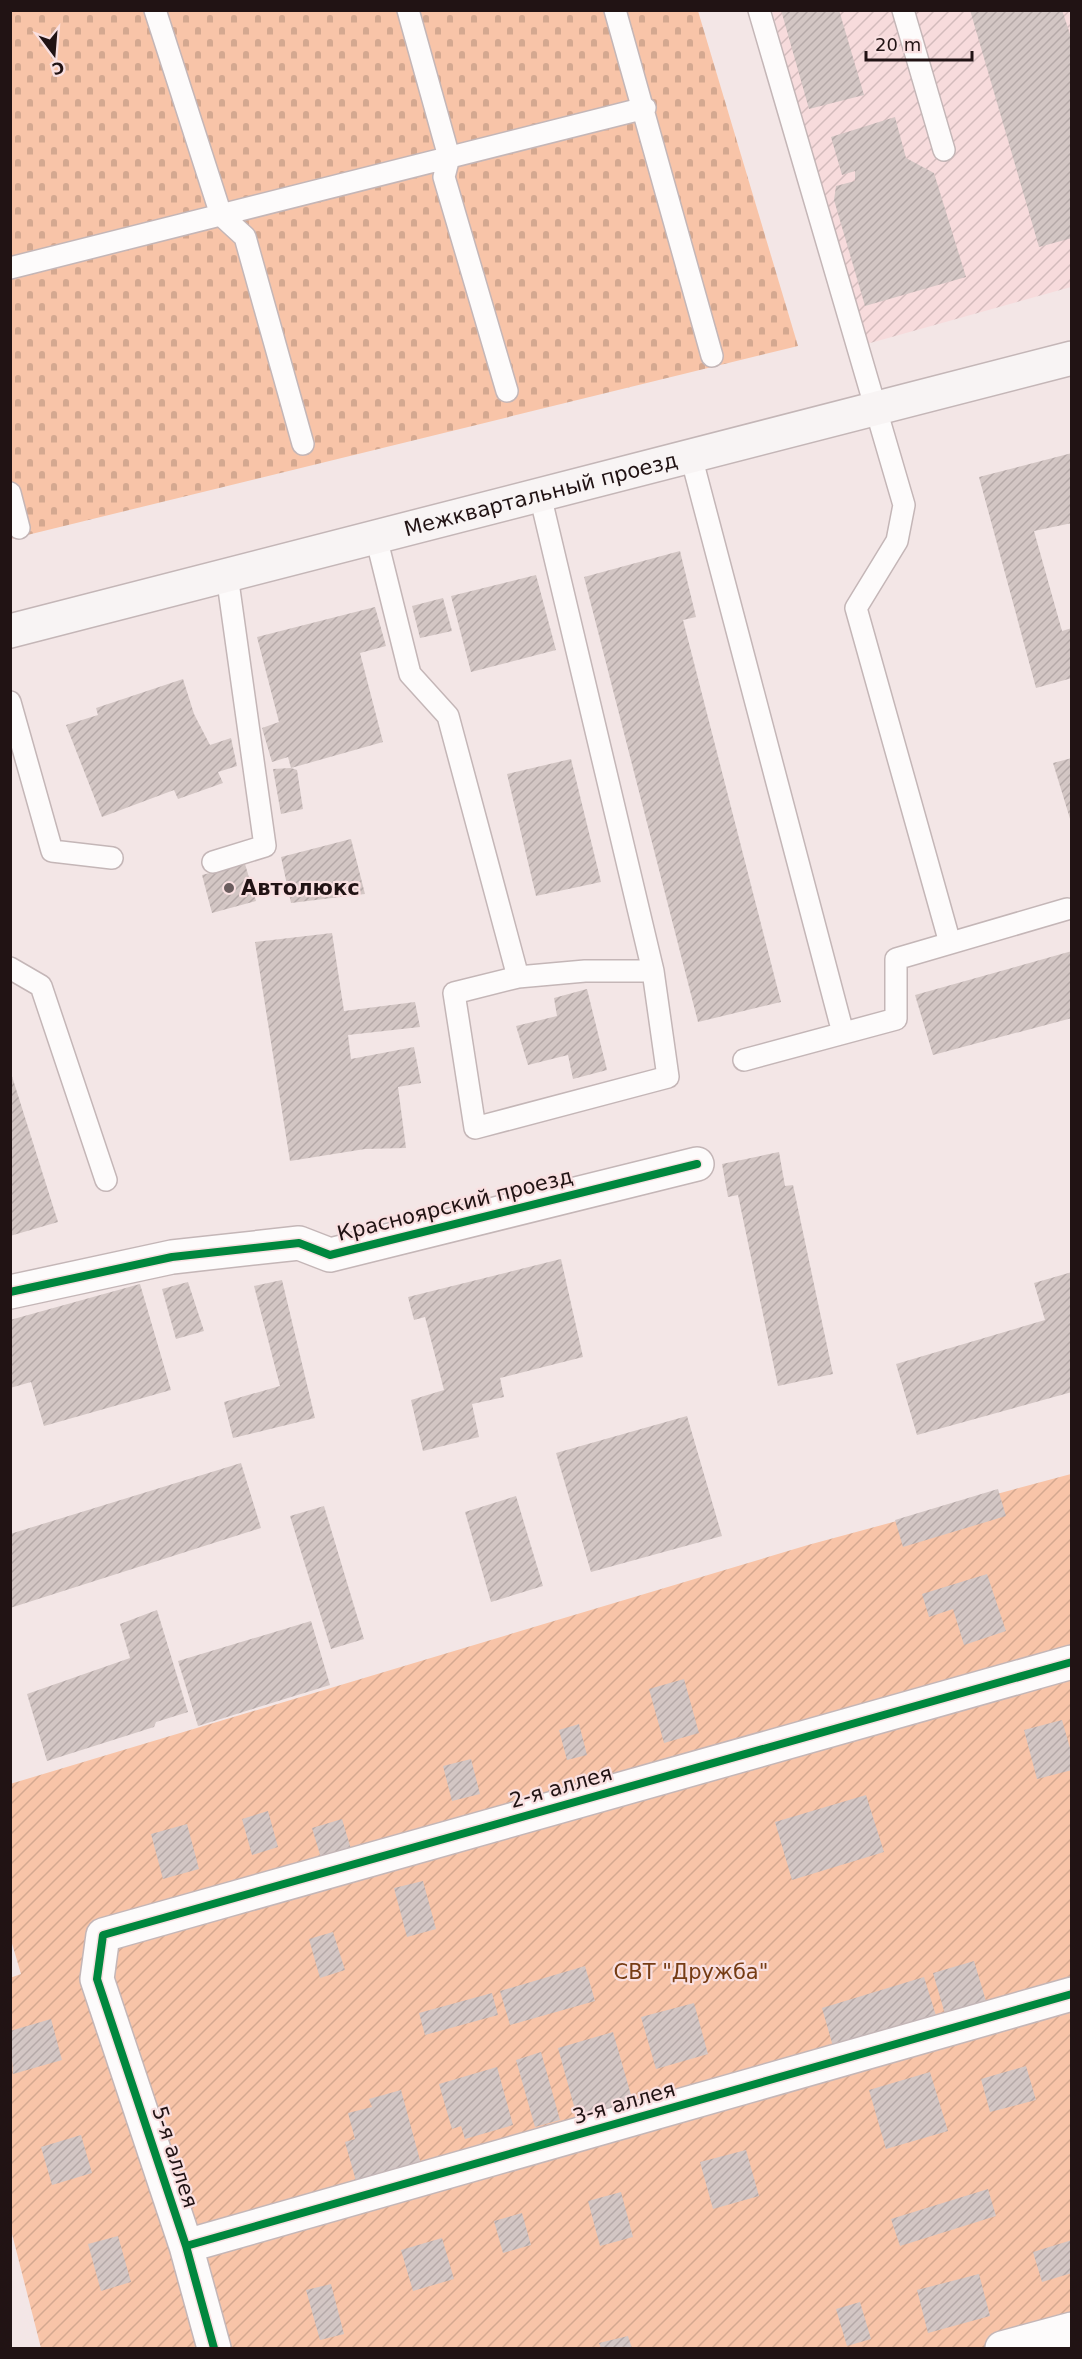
<svg xmlns="http://www.w3.org/2000/svg" width="1082" height="2359" font-family="'DejaVu Sans',sans-serif">
	<defs>
		<pattern id="industrial-furrows" width="10" height="10" patternUnits="userSpaceOnUse" patternTransform="scale(1.5)"><rect width="10" height="10" fill="#f7dbdc"/><path d="M-1 1l2-2M0 10L10 0M9 11l2-2" fill="none" stroke="#d3bbbc"/></pattern>
		<pattern id="cemetery-stones" width="16" height="16" patternUnits="userSpaceOnUse" patternTransform="scale(1.5)"><rect width="16" height="16" fill="#f8c4a8"/><path d="M2 7V4a2 2 0 0 1 4 0v3zM10 15v-3a2 2 0 0 1 4 0v3z" fill="#d4a890"/></pattern>
		<pattern id="garden-furrows" width="10" height="10" patternUnits="userSpaceOnUse" patternTransform="scale(1.5)"><rect width="10" height="10" fill="#f8c4a8"/><path d="M-1 1l2-2M0 10L10 0M9 11l2-2" fill="none" stroke="#d4a890"/></pattern>
		<pattern id="building-hatch" width="6" height="6" patternUnits="userSpaceOnUse" patternTransform="scale(1.5)"><rect width="6" height="6" fill="#d3c6c4"/><path d="M-1 1l2-2M0 6l6-6M5 7l2-2" fill="none" stroke="#b5a9a8"/></pattern>
	</defs>
	<rect width="100%" height="100%" fill="#f3e6e6"/>
	<path fill="url(#industrial-furrows)" d="M772,11H1071V287L863,345Z"/>
	<path fill="url(#cemetery-stones)" d="M10,11H698L798,346L11,539Z"/>
	<path fill="url(#garden-furrows)" d="M1071,1474V2348H41L11,2230L10,1978L21,1974L11,1940L10,1784L808,1545Z"/>
	<path fill="url(#building-hatch)" d="M781,10H839L864,95L809,109Z
		M970,10H1062L1072,40V238L1039,247Z
		M895,117L906,158L934,173L966,277L865,306L834,200L836,186L855,181V171L842,175L831,137Z
		M1072,453V523L1034,531L1062,631L1072,628V678L1036,688L979,477Z
		M680,551L696,617L683,620L781,1002L698,1022L584,577Z
		M536,575L556,650L471,672L451,596Z
		M443,598L452,631L420,638L412,606Z
		M375,607L386,646L360,653L383,742L291,768L288,757L272,762L262,728L279,722L257,637Z
		M183,679L194,714L210,745L231,738L237,766L218,772L223,783L178,799L174,790L102,817L66,725L98,715L96,708Z
		M1072,758V822H1071L1053,763Z
		M571,759L601,882L536,896L507,774Z
		M291,768L297,770L303,809L281,814L273,769Z
		M351,839L365,894L291,903L281,857Z
		M245,864L256,901L212,913L202,875Z
		M332,933L344,1011L415,1002L420,1027L348,1035L351,1059L414,1047L421,1083L398,1087L406,1148L365,1149L290,1161L255,942Z
		M1072,951V1018L933,1055L915,995Z
		M587,989L607,1070L573,1079L568,1055L528,1065L516,1026L557,1016L554,998Z
		M10,1070L58,1222L10,1236Z
		M779,1152L785,1186L793,1185L833,1374L778,1386L738,1195L728,1197L722,1164Z
		M561,1259L583,1357L500,1378L504,1397L472,1404L479,1437L423,1451L411,1400L444,1390L425,1317L414,1320L408,1297Z
		M1072,1272V1392L917,1435L896,1364L1045,1320L1034,1283Z
		M282,1280L315,1418L233,1438L224,1402L280,1386L254,1286Z
		M188,1282L204,1331L176,1339L162,1289Z
		M140,1284L171,1390L44,1426L31,1382L10,1388V1320Z
		M687,1416L722,1536L591,1572L556,1453Z
		M241,1463L261,1528L10,1608V1534Z
		M998,1489L1006,1516L903,1547L895,1520Z
		M516,1496L543,1586L491,1602L465,1512Z
		M324,1506L364,1639L331,1649L290,1516Z
		M987,1574L1006,1631L964,1645L953,1609L929,1617L922,1594Z
		M157,1610L188,1712L156,1722L154,1727L47,1761L27,1694L130,1658L120,1624Z
		M311,1621L330,1685L198,1726L178,1661Z
		M684,1679L699,1733L664,1743L649,1689Z
		M1062,1720L1072,1755V1770L1037,1779L1024,1730Z
		M579,1724L587,1755L567,1760L559,1730Z
		M471,1759L480,1794L452,1801L443,1766Z
		M866,1795L884,1852L792,1880L775,1822Z
		M268,1811L278,1847L252,1855L242,1819Z
		M342,1819L351,1849L321,1858L312,1828Z
		M187,1824L199,1869L163,1879L151,1834Z
		M423,1881L436,1929L407,1937L394,1888Z
		M333,1932L345,1970L320,1978L309,1939Z
		M974,1961L986,2001L945,2014L933,1973Z
		M585,1966L595,2001L510,2025L500,1991Z
		M924,1977L937,2019L834,2050L822,2008Z
		M492,1993L498,2015L425,2035L419,2013Z
		M694,2003L708,2054L656,2069L641,2017Z
		M51,2019L62,2060L13,2074L10,2031Z
		M613,2032L633,2102L577,2117L558,2048Z
		M541,2052L560,2120L535,2127L516,2060Z
		M1026,2066L1036,2100L990,2112L981,2079Z
		M497,2067L513,2125L465,2139L461,2126L452,2129L439,2084Z
		M930,2072L948,2131L886,2149L869,2090Z
		M401,2090L421,2164L356,2181L345,2142L355,2139L348,2113L372,2107L369,2099Z
		M81,2135L92,2173L52,2185L41,2147Z
		M746,2150L759,2196L713,2209L700,2162Z
		M988,2189L996,2216L900,2246L891,2219Z
		M621,2192L633,2237L600,2246L588,2201Z
		M522,2213L531,2245L503,2253L494,2221Z
		M118,2236L131,2282L101,2291L88,2244Z
		M442,2238L454,2279L413,2291L401,2250Z
		M1072,2240V2273L1042,2282L1033,2252Z
		M979,2274L990,2316L928,2333L917,2290Z
		M331,2284L344,2334L320,2340L306,2290Z
		M860,2302L871,2339L847,2346L836,2309Z
		M628,2336L632,2348H601L599,2343Z"/>
	<g fill="none" stroke-linecap="round" stroke-linejoin="round">
		<defs>
			<path id="lane" d="M155,10L221,215L245,237L303,444
				M408,10L449,157L444,177L507,391
				M615,10L712,356
				M759,10L904,505L897,541L856,608L950,943
				M903,10L944,150
				M10,268L645,108
				M691,456L843,1033
				M10,493L19,528
				M540,495L653,971
				M376,537L410,674L448,716L518,977L585,971H653L668,1077L475,1128L454,993L518,977
				M10,702L52,851L112,858
				M213,862L265,846L227,575
				M10,968L41,986L106,1180
				M744,1060L896,1019V959L1067,909"/>
			<path id="street" d="M10,1292L172,1257L299,1243L330,1255L697,1164
				M186,2246L1072,1994
				M214,2348L186,2246L97,1979L103,1935L1072,1662
				M1002,2348L1072,2329"/>
			<g id="secondary">
				<path id="s1" d="M10,631L1072,358"/>
			</g>
		</defs>
		<use href="#lane" stroke="#c4b6b7" stroke-width="24"/>
		<use href="#street" stroke="#c4b6b7" stroke-width="36"/>
		<use href="#secondary" stroke="#c4b6b7" stroke-width="36"/>
		<use href="#lane" stroke="#fdfbfb" stroke-width="21"/>
		<use href="#street" stroke="#fdfbfb" stroke-width="33"/>
		<use href="#secondary" stroke="#f8f4f4" stroke-width="33"/>
		<defs>
			<path id="cycleway" d="M10,1292L172,1257L299,1243L330,1255L697,1164
				M186,2246L1072,1994
				M214,2348L186,2246L97,1979L103,1935L1072,1662"/>
		</defs>
		<use href="#cycleway" stroke="#f9e0e1" stroke-width="11"/>
		<use href="#cycleway" stroke="#00873e" stroke-width="8"/>
	</g>
	<circle fill="#6a5d5e" stroke="#f9e0e1" stroke-width="2" cx="229" cy="888" r="6"/>
	<g text-anchor="middle" stroke-width="4.5" stroke-linejoin="round" paint-order="stroke">
		<g font-size="21" fill="#211314" stroke="#f9e0e1">
			<text dy="7" stroke="none"><textPath href="#s1" startOffset="548">Межквартальный проезд</textPath></text>
			<text transform="translate(455 1205) rotate(-14)" y="7">Красноярский проезд</text>
			<text transform="translate(561 1787) rotate(-16)" y="7">2-я аллея</text>
			<text transform="translate(624 2103) rotate(-16)" y="7">3-я аллея</text>
			<text transform="translate(175 2157) rotate(72)" y="7">5-я аллея</text>
		</g>
		<g font-size="21" font-weight="bold" fill="#211314" stroke="#f9e0e1" text-anchor="start">
			<text x="241" y="895">Автолюкс</text>
		</g>
		<g font-size="21" fill="#763c14" stroke="#f9e0e1">
			<text x="691" y="1979">СВТ "Дружба"</text>
		</g>
	</g>
	<rect width="1082" height="2359" fill="none" stroke="#211314" stroke-width="24"/>
	<g transform="translate(54 54) rotate(164)" stroke="#f9e0e1" stroke-width="4.5" paint-order="stroke">
	<path d="M0-4.5L10 22L0 15L-10 22Z" fill="#211314"/>
	<text y="-9" font-size="16" font-weight="bold" text-anchor="middle" fill="#211314">С</text>
	</g>
	<path d="M866 51v9h106v-9" fill="none" stroke="#211314" stroke-width="3"/>
	<text x="875" y="51" font-size="18" fill="#211314" stroke="#f9e0e1" stroke-width="4.5" paint-order="stroke">20 m</text>
</svg>
